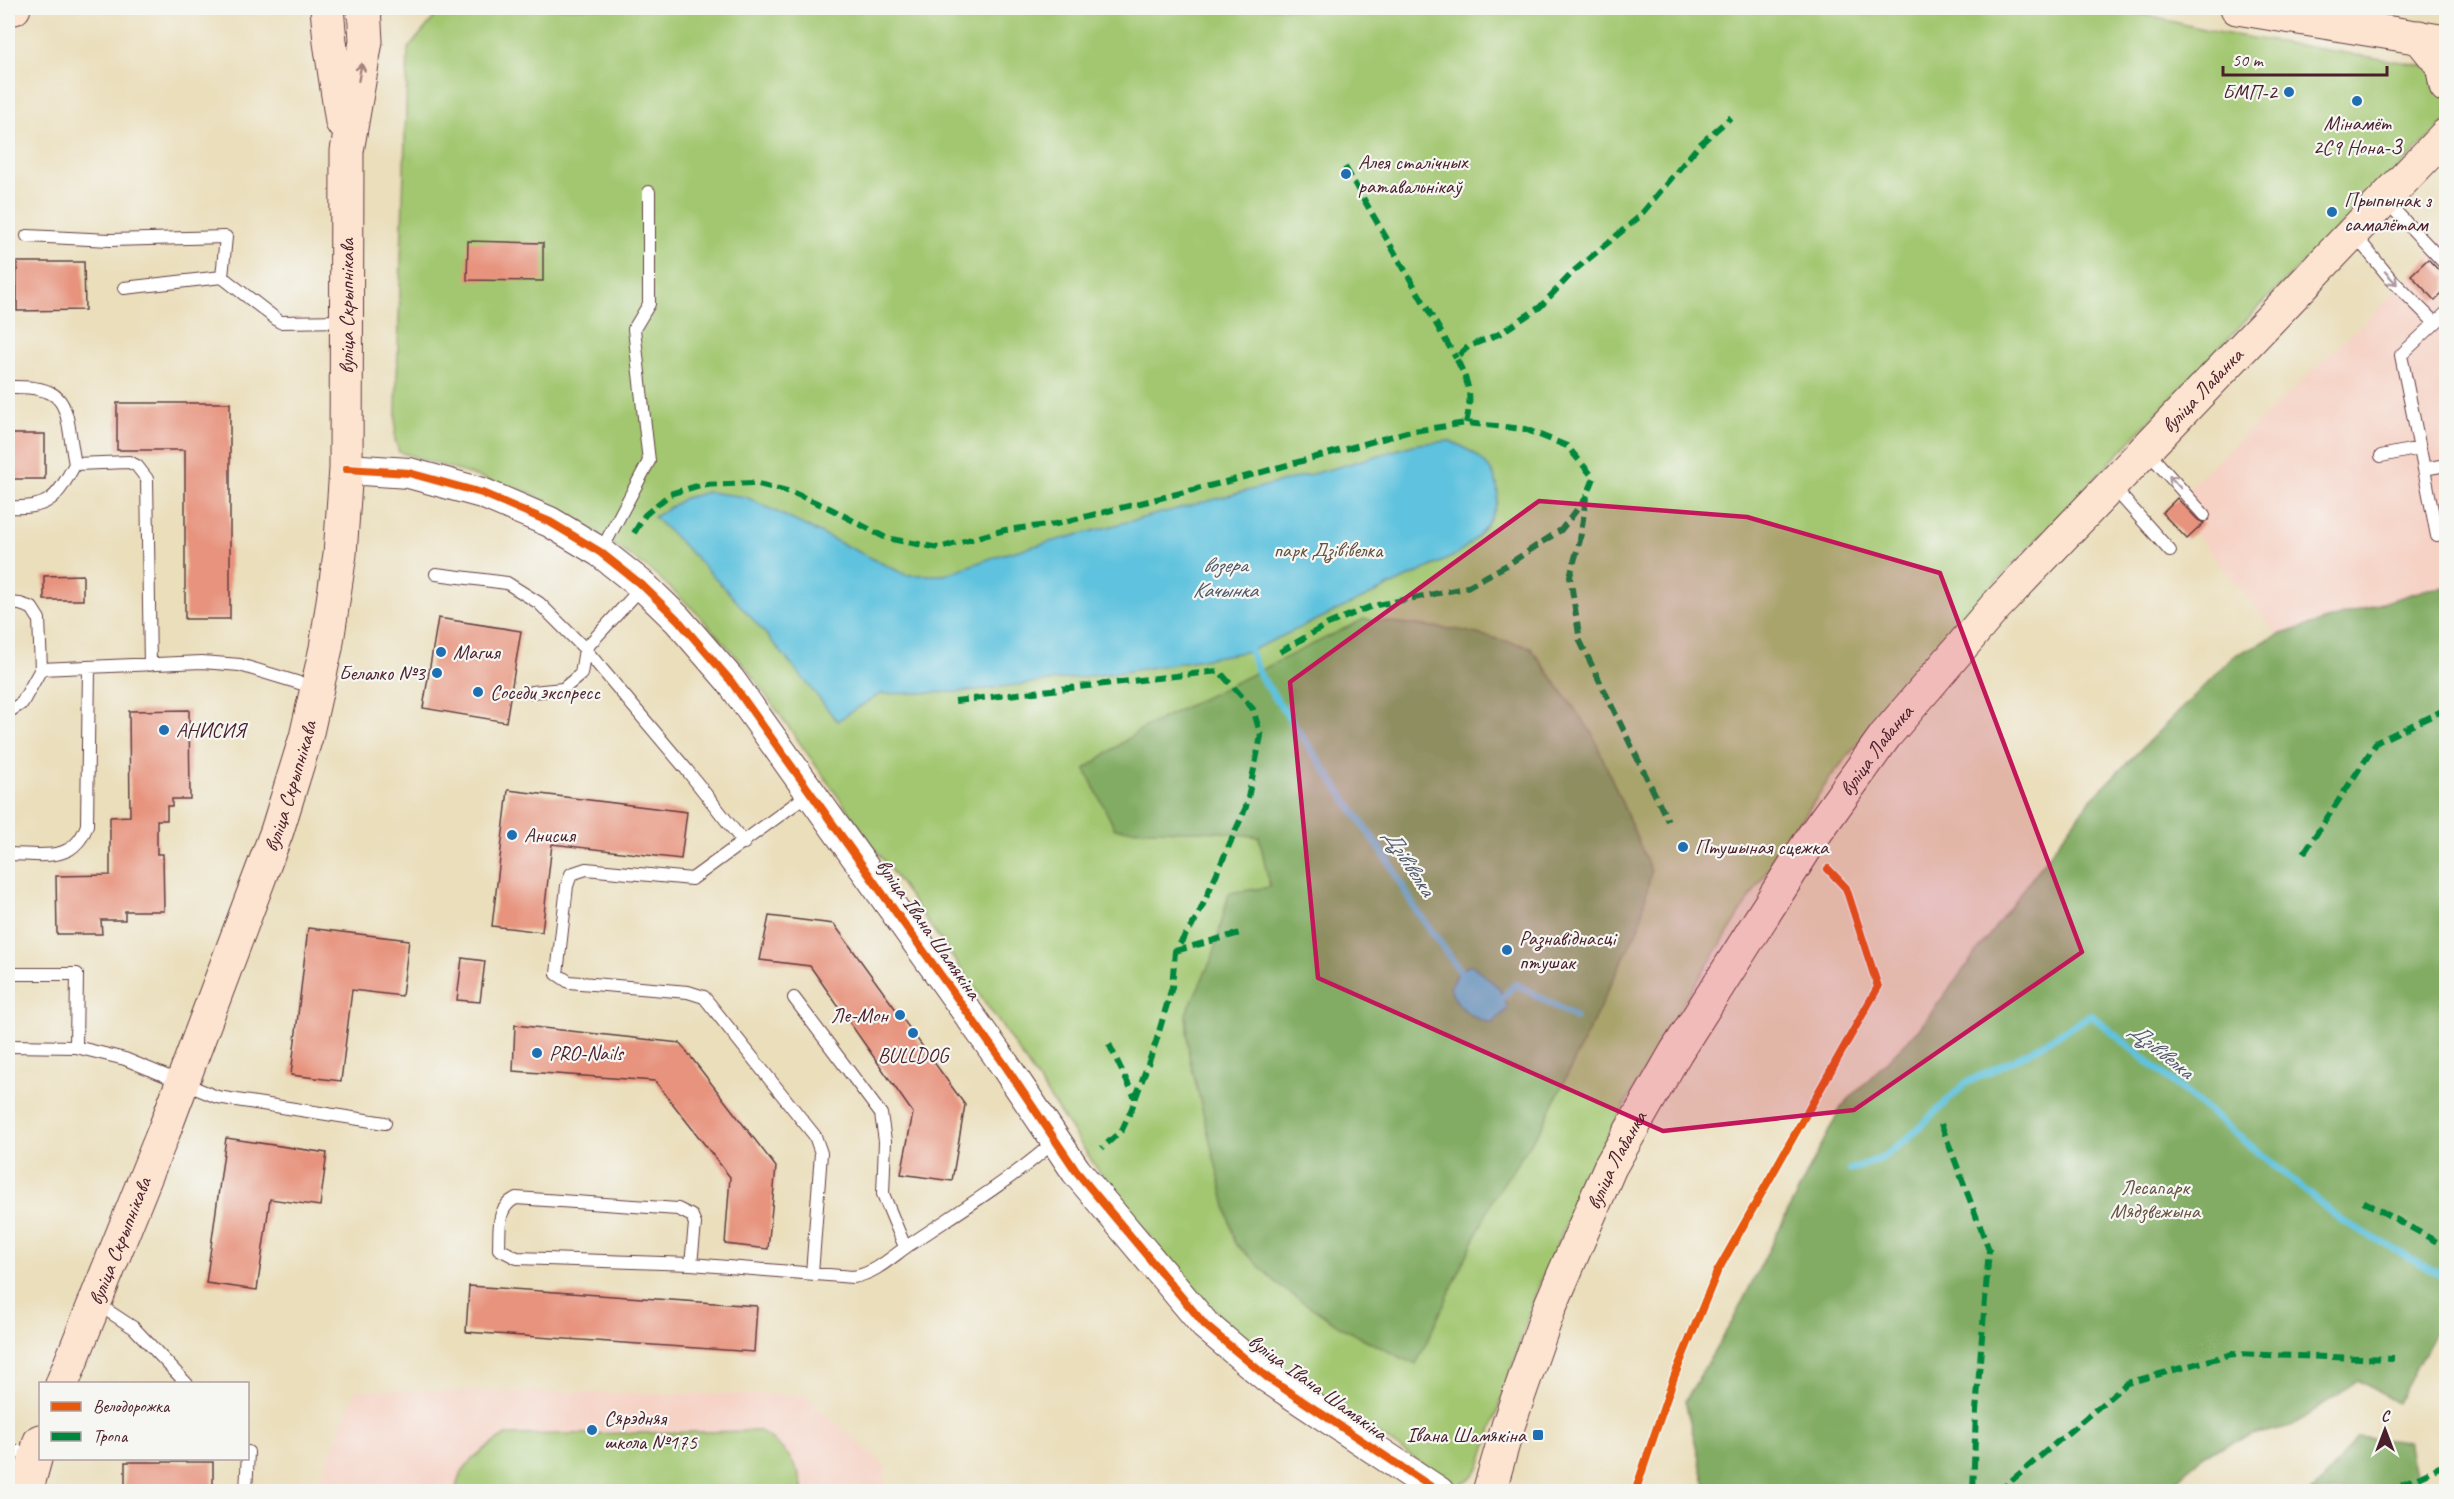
<svg xmlns="http://www.w3.org/2000/svg" width="2454" height="1499" font-family="Caveat,sans-serif">
	<rect width="100%" height="100%" fill="#f6f6f2"/>
	<filter id="ink" filterUnits="userSpaceOnUse"><feTurbulence type="fractalNoise" baseFrequency=".0167" numOctaves="2"/><feDisplacementMap in="SourceGraphic" scale="12" xChannelSelector="R" yChannelSelector="G"/><feConvolveMatrix kernelMatrix="1 2 1 2 8 2 1 2 1" color-interpolation-filters="sRGB"/></filter>
	<filter id="wash" filterUnits="userSpaceOnUse"><feTurbulence type="fractalNoise" baseFrequency=".008" numOctaves="4" result="noise"/><feDisplacementMap in="SourceGraphic" scale="24" xChannelSelector="R" yChannelSelector="G"/><feGaussianBlur stdDeviation="1.35" result="paint"/><feColorMatrix in="noise" values="0 0 0 0 0 0 0 0 0 0 0 0 0 0 0 0 0 1.4 0 .05"/><feComposite in="paint" operator="in"/></filter>
	<g filter="url(#wash)">
		<rect width="100%" height="100%" fill="#eadebb"/>
		<path fill="#f6d2c5" d="M2446,231V587L2428,589L2278,635L2194,532L2204,522L2179,496L2379,308L2428,259L2439,238Z
			M356,1390L803,1395L885,1466L884,1492H315Z"/>
		<path fill="#a3c771" stroke="#76734e" stroke-width="1.5" d="M442,8H2115L2216,32L2444,69L2446,70V121L2243,323L1994,584L1910,679L1830,778L1756,888L1670,1025L1597,1155L1536,1292L1480,1466L1468,1481L1455,1486L1245,1344L1171,1264L1106,1182L1001,1025L745,666L696,612L654,573L589,527L532,494L399,452L395,440L408,49Z
			M760,1431C783,1447 799,1462 803,1491H456C457,1465 486,1447 506,1435Z"/>
		<path fill="#82ac63" stroke="#666647" stroke-width="1.5" d="M2446,587V1312L2397,1403L2358,1380L2292,1426L2253,1435L2204,1454L2177,1480L2198,1491H1707L1685,1401L1734,1318L1841,1107L1919,1029L2091,799L2235,655L2278,635L2428,589Z
			M1364,619L1460,630L1530,647L1592,733L1651,871L1640,924L1543,1125L1494,1197L1416,1365L1344,1329L1281,1287L1235,1243L1189,1056L1186,1014L1213,956L1229,893L1270,887L1259,837L1223,832L1115,829L1085,769L1143,728Z
			M2358,1437L2408,1442L2419,1491H2311L2323,1481Z"/>
		<path fill="#5fc2de" stroke="#547084" stroke-width="1.5" d="M1450,441C1519,469 1507,519 1454,556L1250,651L1124,672L959,692L880,694L837,721C781,649 721,580 654,517L685,498L708,492L746,497L906,575H944L1000,555L1335,468L1417,444Z
			M1472,965L1499,988L1508,1008L1493,1023C1473,1020 1457,1008 1450,988L1458,970Z"/>
		<g fill="none" stroke-linecap="round" stroke-linejoin="round">
			<path stroke="#5fc2de" stroke-width="7" d="M1250,651L1261,677L1389,862L1414,907L1463,975
				M1498,1002L1516,984L1575,1017
				M1850,1170L1882,1158L1906,1140L1966,1083L2029,1052L2091,1015L2341,1220L2446,1278"/>
		</g>
		<g id="blocks">
			<path fill="#e7937d" d="M468,241L543,243V281L467,280Z
				M2428,259L2446,278V290L2435,301L2411,275Z
				M17,262H84L85,310L17,311Z
				M117,403H230V619H185V450H117Z
				M8,434H45V479H8Z
				M2177,498L2198,520L2204,523L2187,539L2162,513Z
				M83,575V600H44V576Z
				M438,618L521,631L506,722L423,708Z
				M189,710L190,799H172V806H167V820H157V854H163L164,911H125V920H101L102,934H57L56,876L110,875V817L130,816L129,711Z
				M508,790L687,812L681,859L552,844L542,932L492,926Z
				M769,916L834,924L965,1105L952,1181L901,1174L913,1113L810,966L760,960Z
				M308,928L409,940L402,996L352,990L341,1081L291,1075Z
				M462,958L485,961L480,1002L457,1000Z
				M515,1025L680,1043L776,1167L768,1249L725,1244L730,1177L655,1081L513,1071Z
				M226,1138L327,1153L320,1206L270,1199L257,1290L206,1283Z
				M469,1286L757,1306L754,1352L466,1332Z
				M125,1462H213V1491H125Z"/>
		</g>
	</g>
	<g filter="url(#ink)">
		<use href="#blocks" fill-opacity="0" stroke="#623c41" stroke-width="1.5"/>
		<g fill="none" stroke-linecap="round" stroke-linejoin="round">
			<defs>
				<path id="service" d="M2385,200L2446,265
					M2354,234L2390,278L2435,323
					M27,236L110,240L226,237L222,277L124,288
					M222,277L280,322L345,321
					M2446,313L2401,355L2424,469L2446,465
					M8,387C74,385 64,409 75,464C56,499 49,509 8,507
					M2147,451L2204,515
					M2381,456L2420,448
					M75,464L129,462L137,466L147,479L150,665
					M2424,469L2437,536L2446,534
					M2113,487L2170,551
					M601,551L649,461L634,329L649,304V192
					M436,574L507,583L539,603L585,649L686,769L744,843
					M8,603L20,604L32,608L39,619L41,669L22,703L8,712
					M41,669L202,662L240,665L316,688
					M532,692L563,689L581,674L585,649L643,586
					M810,793L692,879L586,869L571,874L567,886L557,974L569,982L688,992L704,997L815,1136L821,1153L812,1274
					M8,854C41,854 74,864 87,825L89,667
					M8,974H77L76,1047
					M794,998L881,1114L885,1141L883,1194L905,1247
					M8,1046L76,1047L125,1059L217,1097L385,1123
					M691,1264L695,1224L692,1216L678,1209L516,1198C496,1208 500,1228 499,1249L517,1258L691,1264L853,1277C877,1273 892,1256 912,1243C961,1210 1011,1180 1055,1141
					M96,1303L134,1328L187,1384
					M8,1452H36
					M246,1492L248,1452"/>
				<path id="tertiary" d="M346,469L409,473L482,493L550,522L600,552L643,586L678,620L730,680L1002,1061L1076,1171L1205,1325L1268,1378L1439,1492"/>
				<g id="secondary">
					<path d="M8,8H14"/>
					<path d="M327,8L330,42L342,122"/>
					<path d="M2237,8L2446,42"/>
					<path d="M2419,37L2442,65L2446,86"/>
					<path id="s1" d="M62,1384L164,1131L277,831L306,737L326,648L340,554L346,469L347,151L366,41L364,8"/>
					<path d="M26,1492L40,1441"/>
					<path id="s2" d="M1489,1492L1508,1426L1549,1309L1610,1167L1676,1052L1814,835L1885,736L1996,606L2446,135"/>
				</g>
			</defs>
			<use href="#service" stroke="#623c41" stroke-width="14"/>
			<use href="#tertiary" stroke="#623c41" stroke-width="32"/>
			<use href="#secondary" stroke="#623c41" stroke-width="35"/>
			<use href="#service" stroke="#fff" stroke-width="12"/>
			<use href="#tertiary" stroke="#fff" stroke-width="30"/>
			<use href="#secondary" stroke="#fde4d1" stroke-width="33"/>
			<path stroke="#00873e" stroke-width="6" stroke-dasharray="12 6" stroke-linecap="butt" d="M1345,167L1456,358
				M1466,423C1473,395 1469,383 1456,358L1469,346L1499,334L1540,307L1575,270L1639,217L1699,145L1731,117
				M1586,498L1580,540L1570,576L1580,641L1668,821
				M634,533L645,515L670,494L700,485L754,483L791,492L829,508L886,538L939,548L1005,530L1056,524L1233,480L1407,432L1466,423L1525,429L1567,446L1594,478L1586,498L1561,530L1507,565L1465,588L1372,606L1328,624L1275,655
				M955,701L1219,671L1253,709L1261,736L1246,807L1197,918L1175,951L1172,987L1156,1042L1132,1108L1122,1130L1102,1148
				M2304,853L2377,742L2446,709
				M1175,951L1240,933
				M1109,1044L1135,1098
				M1941,1124L1989,1250L1976,1411L1973,1492
				M2363,1201L2446,1247
				M1998,1492L2127,1383L2232,1354L2394,1359
				M2385,1492L2446,1464"/>
			<defs>
				<path id="cycleway" d="M346,469L409,473L482,493L550,522L600,552L643,586L678,620L730,680L1002,1061L1076,1171L1205,1325L1268,1378L1439,1492
					M1635,1492L1674,1377L1717,1272L1878,987L1846,888L1828,869"/>
			</defs>
			<use href="#cycleway" stroke="#f6f6f2" stroke-width="11"/>
			<use href="#cycleway" stroke="#e8590c" stroke-width="8"/>
		</g>
		<defs><path id="oneway-shaft" d="M-6 0H5M1.5-3L5.5 0L1.5 3" fill="none" stroke-width="1.6" stroke-linecap="round" stroke-linejoin="round" transform="scale(1.5)"/></defs>
		<use stroke="#a4827e" href="#oneway-shaft" transform="translate(360 72) rotate(-80)"/>
		<g stroke="#ae9aa0">
			<use href="#oneway-shaft" transform="translate(2391 278) rotate(47)"/>
			<use href="#oneway-shaft" transform="translate(2175 482) rotate(-132)"/>
		</g>
	</g>
	<path fill="#c2185b" fill-opacity="0.2" stroke="#c2185b" stroke-width="4.5" stroke-linejoin="round" d="M1539,501L1747,517L1940,573L2082,952L1854,1110L1663,1131L1318,978L1290,682Z"/>
	<g fill="#1f6fb2" stroke="#f6f6f2" stroke-width="2">
		<circle cx="2289" cy="92" r="6"/>
		<circle cx="2357" cy="101" r="6"/>
		<circle cx="1346" cy="174" r="6"/>
		<circle cx="2332" cy="212" r="6"/>
		<circle cx="441" cy="652" r="6"/>
		<circle cx="437" cy="673" r="6"/>
		<circle cx="478" cy="692" r="6"/>
		<circle cx="164" cy="730" r="6"/>
		<circle cx="512" cy="835" r="6"/>
		<circle cx="1683" cy="847" r="6"/>
		<circle cx="1507" cy="950" r="6"/>
		<circle cx="900" cy="1015" r="6"/>
		<circle cx="913" cy="1033" r="6"/>
		<circle cx="537" cy="1053" r="6"/>
		<circle cx="592" cy="1430" r="6"/>
		<rect x="1532" y="1429" width="12" height="12" rx="3"/>
	</g>
	<g text-anchor="middle" stroke-width="4.5" stroke-linejoin="round" paint-order="stroke">
		<g font-size="21" fill="#4a1f2b" stroke="#f6f6f2" text-anchor="start">
			<text x="2277" y="99" text-anchor="end">БМП-2</text>
			<text x="2357" y="130" text-anchor="middle">Мінамёт<tspan x="2357" dy="24">2С9 Нона-З</tspan></text>
			<text x="1358" y="169">Алея сталічных<tspan x="1358" dy="24">ратавальнікаў</tspan></text>
			<text x="2344" y="207">Прыпынак з<tspan x="2344" dy="24">самалётам</tspan></text>
			<text x="453" y="659">Магия</text>
			<text x="425" y="680" text-anchor="end">Белалко №3</text>
			<text x="490" y="699">Соседи экспресс</text>
			<text x="176" y="737">АНИСИЯ</text>
			<text x="524" y="842">Анисия</text>
			<text x="1695" y="854">Птушыная сцежка</text>
			<text x="1519" y="945">Разнавіднасці<tspan x="1519" dy="24">птушак</tspan></text>
			<text x="888" y="1022" text-anchor="end">Ле-Мон</text>
			<text x="549" y="1060">PRO-Nails</text>
			<text x="913" y="1062" text-anchor="middle">BULLDOG</text>
			<text x="604" y="1425">Сярэдняя<tspan x="604" dy="24">школа №175</tspan></text>
			<text x="1526" y="1442" text-anchor="end">Івана Шамякіна</text>
		</g>
		<g font-size="21" fill="#4a1f2b" stroke="#f6f6f2">
			<text dy="7" stroke="none"><textPath href="#s1" startOffset="1126">вуліца Скрыпнікава</textPath></text>
			<text dy="7" stroke="none"><textPath href="#s2" startOffset="1328">вуліца Лабанка</textPath></text>
			<text dy="7" stroke="none"><textPath href="#s2" startOffset="842">вуліца Лабанка</textPath></text>
			<text dy="7" stroke="none"><textPath href="#s1" startOffset="640">вуліца Скрыпнікава</textPath></text>
			<text transform="translate(929 929) rotate(55)" y="7">вуліца Івана Шамякіна</text>
			<text dy="7" stroke="none"><textPath href="#s2" startOffset="356">вуліца Лабанка</textPath></text>
			<text dy="7" stroke="none"><textPath href="#s1" startOffset="154">вуліца Скрыпнікава</textPath></text>
			<text transform="translate(1318 1387) rotate(36)" y="7">вуліца Івана Шамякіна</text>
		</g>
		<g font-size="21" fill="#655140" stroke="#f6f6f2">
			<text x="1328" y="557">парк Дзівівелка</text>
			<text x="2155" y="1194">Лесапарк<tspan x="2155" dy="24">Мядзвежына</tspan></text>
		</g>
		<g font-size="22" font-style="italic" fill="#51586a" stroke="#f6f6f2">
			<text x="1225" y="572">возера<tspan x="1225" dy="25">Качынка</tspan></text>
			<text transform="translate(1410 862) rotate(57)" y="8">Дзівівелка</text>
			<text transform="translate(2162 1050) rotate(39)" y="8">Дзівівелка</text>
		</g>
	</g>
	<rect width="2454" height="1499" fill="none" stroke="#f6f6f2" stroke-width="30"/>
	<rect x="39" y="1382" width="210" height="78" fill="#f6f6f2" stroke="#b1a0a2" stroke-width="1.5"/>
	<rect x="51" y="1402" width="30" height="9" fill="#e8590c" stroke="#b1a0a2" stroke-width="1.5"/>
	<text x="93" y="1412" font-size="18" fill="#4a1f2b">Велодорожка</text>
	<rect x="51" y="1432" width="30" height="9" fill="#00873e" stroke="#b1a0a2" stroke-width="1.5"/>
	<text x="93" y="1442" font-size="18" fill="#4a1f2b">Тропа</text>
	<g transform="translate(2385 1430)" stroke="#f6f6f2" stroke-width="4.5" paint-order="stroke">
	<path d="M0-4.5L10 22L0 15L-10 22Z" fill="#4a1f2b"/>
	<text y="-9" font-size="16" font-weight="bold" text-anchor="middle" fill="#4a1f2b">С</text>
	</g>
	<path d="M2223 66v9h164v-9" fill="none" stroke="#4a1f2b" stroke-width="3"/>
	<text x="2232" y="66" font-size="18" fill="#4a1f2b" stroke="#f6f6f2" stroke-width="4.5" paint-order="stroke">50 m</text>
</svg>
